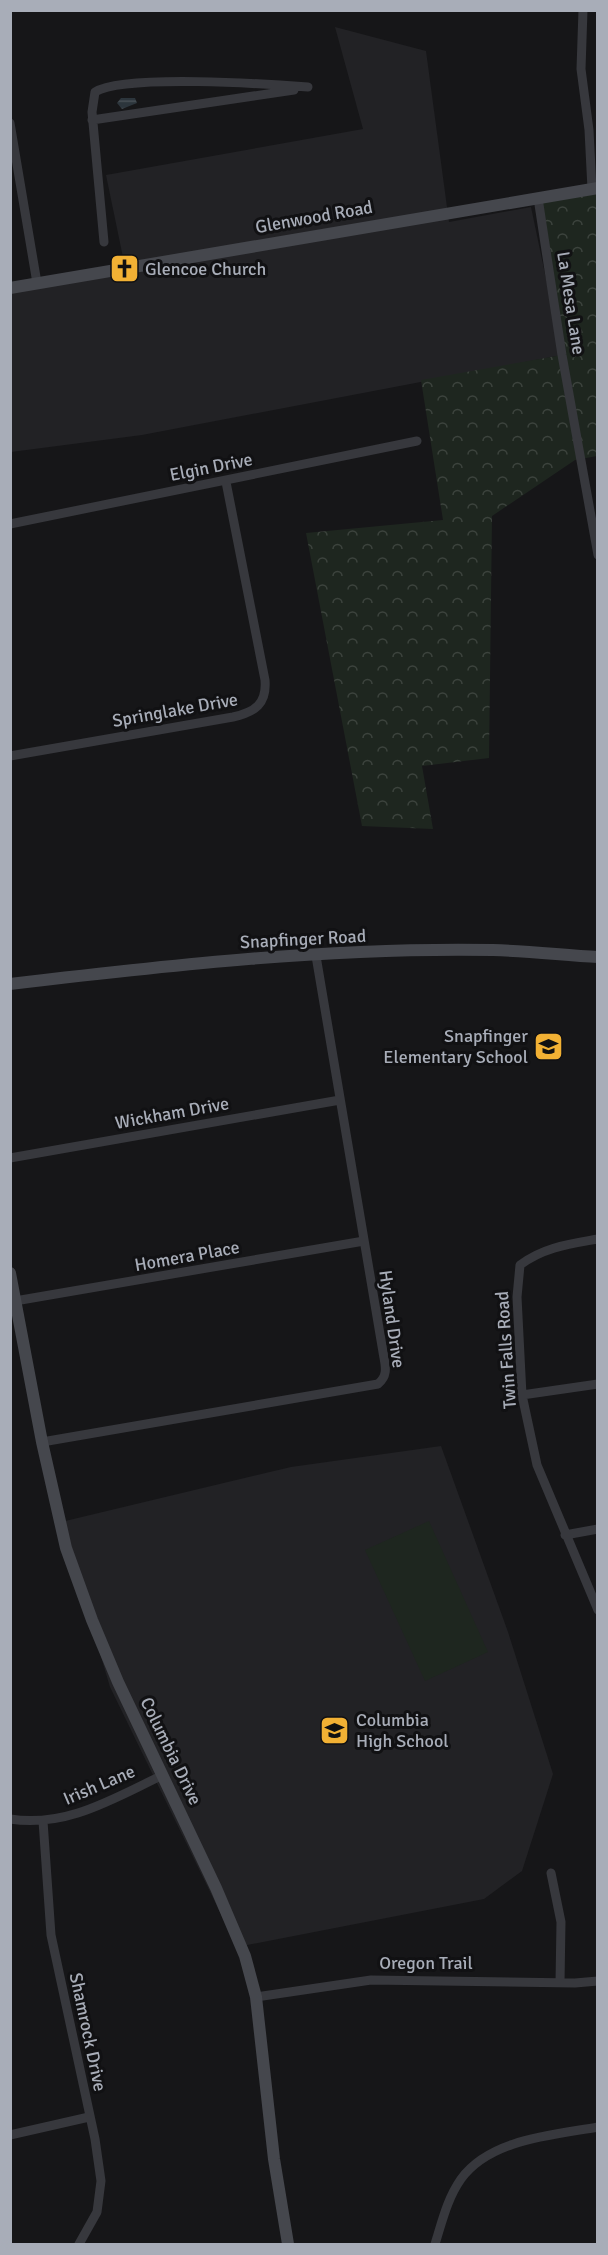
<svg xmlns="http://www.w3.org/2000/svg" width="608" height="2255" font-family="Signika,sans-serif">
	<defs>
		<pattern id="forest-crowns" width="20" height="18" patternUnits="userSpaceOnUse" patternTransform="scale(1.5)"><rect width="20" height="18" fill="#1e261f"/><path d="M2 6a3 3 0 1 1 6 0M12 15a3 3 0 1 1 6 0" fill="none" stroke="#3c433d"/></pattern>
		<pattern id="water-rules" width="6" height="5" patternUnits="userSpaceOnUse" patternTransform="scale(1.5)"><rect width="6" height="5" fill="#2c353c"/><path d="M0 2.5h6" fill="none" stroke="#485056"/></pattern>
	</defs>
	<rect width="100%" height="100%" fill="#161618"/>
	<path fill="#222225" d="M335,27L426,51L449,222L531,207L562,355L142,435L11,452V286L125,267L106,175L363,129Z
		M441,1446L508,1632L553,1774L522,1871L484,1899L237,1947L110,1687L61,1522L291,1467Z"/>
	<path fill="url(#forest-crowns)" d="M597,194V456L575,460L492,516L489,758L422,766L433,829L362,826L306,533L443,520L421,380L562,355L541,201Z"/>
	<path fill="#1e261f" d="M429,1521L488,1652L425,1681L365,1550Z"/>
	<path fill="url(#water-rules)" d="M121,98H135L137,103L122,109L117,103Z"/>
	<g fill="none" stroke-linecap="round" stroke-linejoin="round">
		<path stroke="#37383d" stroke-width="9" d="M583,10L581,69L589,130L592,189
			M92,120L294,90
			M10,123L37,283
			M538,198L562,355L598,555
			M104,242L92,112L95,92C124,74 268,84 308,87
			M10,524L417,441
			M10,756L233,717C255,712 267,704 265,680L226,482
			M10,1158L340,1100
			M598,1239C570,1244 544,1247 520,1265L517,1297L522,1395L537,1465L598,1610
			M15,1301L364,1241
			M522,1395L598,1384
			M42,1442L378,1384C389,1375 385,1365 383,1352L316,956
			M565,1535L598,1529
			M10,1819C67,1828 114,1798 163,1775
			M43,1821L51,1935L95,2139L101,2181L97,2212L79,2244
			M551,1873L561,1922L560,1983
			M256,1997L371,1980L575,1983L598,1981
			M10,2135L89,2117
			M435,2244C442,2222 447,2199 461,2179C490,2139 553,2135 598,2127"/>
		<path stroke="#45474d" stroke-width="12" d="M10,288L598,188
			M10,984C170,965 332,947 493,950C528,951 563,955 598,957
			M10,1273L42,1442L66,1548L92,1620L118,1682L216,1888L245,1956L256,1997L274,2159L288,2244"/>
	</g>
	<defs>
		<symbol id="church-square" viewBox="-11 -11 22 22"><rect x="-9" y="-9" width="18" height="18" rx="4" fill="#f2b134" stroke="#111113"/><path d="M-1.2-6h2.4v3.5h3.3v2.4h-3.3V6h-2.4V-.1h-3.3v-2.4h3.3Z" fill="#111"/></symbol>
		<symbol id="school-square" viewBox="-11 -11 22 22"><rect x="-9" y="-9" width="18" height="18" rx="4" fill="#f2b134" stroke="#111113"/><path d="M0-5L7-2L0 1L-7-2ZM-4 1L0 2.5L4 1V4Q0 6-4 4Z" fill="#111"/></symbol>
	</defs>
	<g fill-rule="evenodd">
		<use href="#church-square" x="108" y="252" width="33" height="33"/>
		<use href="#school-square" x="532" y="1030" width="33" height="33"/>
		<use href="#school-square" x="318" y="1714" width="33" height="33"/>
	</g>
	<g text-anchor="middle" stroke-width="6" stroke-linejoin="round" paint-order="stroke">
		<g font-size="18" fill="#a8adb8" stroke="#111113">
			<text transform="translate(314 217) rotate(-10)" y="6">Glenwood Road</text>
			<text transform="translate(571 303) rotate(81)" y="6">La Mesa Lane</text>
			<text transform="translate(211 467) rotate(-11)" y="6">Elgin Drive</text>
			<text transform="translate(175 710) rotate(-10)" y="6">Springlake Drive</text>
			<text transform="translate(303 939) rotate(-3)" y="6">Snapfinger Road</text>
			<text transform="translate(172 1113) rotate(-10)" y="6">Wickham Drive</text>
			<text transform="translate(187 1256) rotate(-10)" y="6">Homera Place</text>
			<text transform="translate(392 1319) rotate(82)" y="6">Hyland Drive</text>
			<text transform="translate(506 1350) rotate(-94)" y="6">Twin Falls Road</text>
			<text transform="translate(171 1751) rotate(64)" y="6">Columbia Drive</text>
			<text transform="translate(99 1785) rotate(-23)" y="6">Irish Lane</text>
			<text x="426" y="1969">Oregon Trail</text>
			<text transform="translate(88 2032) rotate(78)" y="6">Shamrock Drive</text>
		</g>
		<g font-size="18" fill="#a8adb8" stroke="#111113" text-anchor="start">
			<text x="145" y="275">Glencoe Church</text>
			<text x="528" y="1042" text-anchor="end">Snapfinger<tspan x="528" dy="21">Elementary School</tspan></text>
			<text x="356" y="1726">Columbia<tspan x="356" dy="21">High School</tspan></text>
		</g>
	</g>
	<rect width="608" height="2255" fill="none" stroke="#a8adb8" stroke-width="24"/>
</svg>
